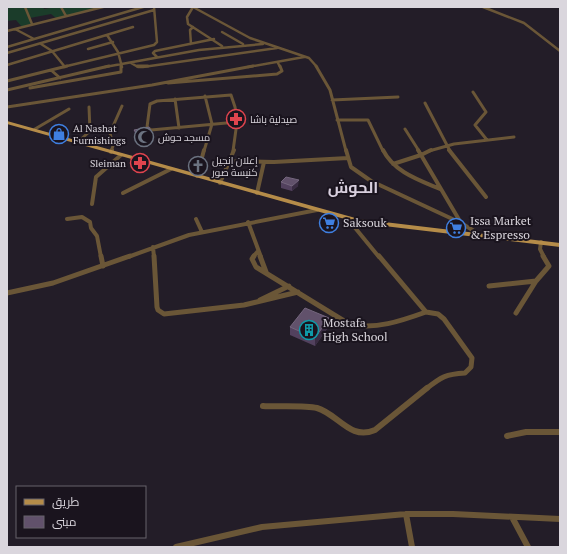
<svg xmlns="http://www.w3.org/2000/svg" width="567" height="554" font-family="'PT Serif',Cairo,serif">
	<rect width="100%" height="100%" fill="#231d28"/>
	<path fill="#1b3c2a" d="M7,7H43L44,9L56,7L98,8L56,18L51,14L30,18L32,24L22,27L16,20L7,21Z"/>
	<g fill="none" stroke-linecap="round" stroke-linejoin="round">
		<path stroke="#6a5637" stroke-width="2.5" d="M25,7L32,24
			M61,7L66,16
			M193,7L250,38L309,58L317,67
			M193,7L187,17L188,24L222,46
			M483,7L524,23L560,51
			M15,29L34,39
			M7,31L103,7
			M222,32L243,44
			M107,35L118,52L122,67
			M41,44L52,51L65,67
			M191,44L190,30L193,27
			M7,47L143,7
			M88,49L113,42
			M7,53L154,10
			M157,57L153,53L155,51L214,39
			M131,63L138,67H143L277,48
			M278,63L280,67
			M7,65L133,27
			M63,67L154,45L157,42L154,7
			M105,67L199,50L263,44
			M248,67L304,57"/>
		<path stroke="#6a5637" stroke-width="3" d="M137,66H148
			M316,66L330,90L346,151
			M51,70L60,78
			M7,81L67,66
			M168,83L277,74L282,71L280,66
			M30,88L121,72V66
			M7,90L109,66
			M473,92L486,112L475,125L487,140
			M231,95L235,107L237,122L151,130L147,127L150,104L157,101Z
			M175,99L179,128
			M332,100L398,97
			M425,103L450,151
			M7,107L152,85L253,66
			M337,120H368L383,151
			M35,129L69,109
			M405,129L419,151
			M78,142L90,131L89,107
			M111,151L113,146L110,133L122,106
			M204,151L212,124L205,96
			M233,151L237,122
			M429,151L454,144L514,137"/>
		<path stroke="#6a5637" stroke-width="4" d="M346,150L351,167L371,181L461,223L479,234
			M383,150C394,172 419,180 440,189
			M431,150L421,155L461,223
			M449,150L486,197
			M111,152L112,150
			M231,161L274,162L348,158
			M393,164L421,155L418,150
			M197,176L204,150
			M220,183L234,150
			M123,193L171,169
			M257,193L264,162
			M92,204L96,177L121,155
			M347,218L379,257
			M67,219L82,217L90,222L91,228L97,236L101,257
			M196,219L202,232
			M248,222L261,257
			M541,242L540,249L544,257
			M153,247L154,257
			M128,257L189,235L317,210
			M253,257L258,251"/>
		<path stroke="#6a5637" stroke-width="5" d="M101,256L103,266
			M154,256L157,307L158,310L164,314L244,305L298,292
			M254,256L252,259L256,267L349,324C375,330 401,321 426,312L379,256
			M260,256L266,272
			M489,286L536,281
			M7,293L53,283L130,256
			M260,300L289,286
			M516,313L536,281L549,266L543,256
			M426,389C441,377 446,374 465,373L471,367L472,358L444,319L438,314L426,312"/>
		<path stroke="#6a5637" stroke-width="6" d="M263,406C277,407 304,405 317,408C338,414 350,441 375,430L427,388
			M507,436L526,432H560
			M406,514L412,547
			M512,517L528,547
			M176,547L262,527L406,514H453L560,519"/>
		<path fill="#b58c49" fill-rule="evenodd" d="M7,121L359,219L560,243V247L359,223L7,124Z"/>
	</g>
	<path fill="#52415e" d="M134,130L151,131L152,138L138,141L136,137Z
		M281,182L298,186L292,191L281,188Z
		M329,326L315,346L290,335V327Z"/>
	<path fill="#392c42" d="M151,131L152,138L138,141L137,134Z
		M299,180L298,186L292,191V186Z
		M329,318V326L315,346V338Z"/>
	<path fill="#61516b" stroke="#74667d" d="M149,127L151,131L137,134L134,130Z
		M286,177L299,180L292,186L281,182Z
		M305,308L329,318L315,338L290,327Z"/>
	<defs>
		<symbol id="pharmacy-ring" viewBox="-11 -11 22 22"><circle r="9.5" fill="#1a141e" stroke="#e0444e" stroke-width="1.5"/><path d="M-2-6h4v4h4v4h-4v4h-4v-4h-4v-4h4Z" fill="#e0444e"/></symbol>
		<symbol id="shop-ring" viewBox="-11 -11 22 22"><circle r="9.5" fill="#1a141e" stroke="#3f7fe0" stroke-width="1.5"/><path d="M-5-2.5h2.3a2.7 3.5 0 0 1 5.4 0H5L5.5 6h-11ZM-1.5-2.5h3a1.5 2.3 0 0 0-3 0Z" fill="#3f7fe0"/></symbol>
		<symbol id="mosque-ring" viewBox="-11 -11 22 22"><circle r="9.5" fill="#1a141e" stroke="#6b7280" stroke-width="1.5"/><path d="M3.5-4.9A6 6 0 1 0 3.5 4.9A5 5 0 1 1 3.5-4.9Z" fill="#6b7280"/></symbol>
		<symbol id="church-ring" viewBox="-11 -11 22 22"><circle r="9.5" fill="#1a141e" stroke="#6b7280" stroke-width="1.5"/><path d="M-1.2-6h2.4v3.5h3.3v2.4h-3.3V6h-2.4V-.1h-3.3v-2.4h3.3Z" fill="#6b7280"/></symbol>
		<symbol id="supermarket-ring" viewBox="-11 -11 22 22"><circle r="9.5" fill="#1a141e" stroke="#3f7fe0" stroke-width="1.5"/><path d="M-6-5.5h2.5l.6 2H6L4.5 2H-2.5L-4.4-4H-6ZM-1.5 3.2a1.3 1.3 0 1 0 .1 0ZM3 3.2a1.3 1.3 0 1 0 .1 0Z" fill="#3f7fe0"/></symbol>
		<symbol id="building-ring" viewBox="-11 -11 22 22"><circle r="9.5" fill="#1a141e" stroke="#0f9aa8" stroke-width="1.5"/><path d="M-4-6H4V6H1V3H-1V6H-4ZM-2.5-4.3h1.7v1.8h-1.7ZM.8-4.3h1.7v1.8H.8ZM-2.5-1h1.7V.8h-1.7ZM.8-1h1.7V.8H.8Z" fill="#0f9aa8"/></symbol>
	</defs>
	<g fill-rule="evenodd">
		<use href="#pharmacy-ring" x="225" y="108" width="22" height="22"/>
		<use href="#shop-ring" x="48" y="123" width="22" height="22"/>
		<use href="#mosque-ring" x="133" y="126" width="22" height="22"/>
		<use href="#pharmacy-ring" x="129" y="152" width="22" height="22"/>
		<use href="#church-ring" x="187" y="155" width="22" height="22"/>
		<use href="#supermarket-ring" x="318" y="212" width="22" height="22"/>
		<use href="#supermarket-ring" x="445" y="217" width="22" height="22"/>
		<use href="#building-ring" x="298" y="319" width="22" height="22"/>
	</g>
	<g text-anchor="middle" stroke-width="4" stroke-linejoin="round" paint-order="stroke">
		<g font-size="10" fill="#dad6dd" stroke="#1a141e" text-anchor="start">
			<text x="250" y="123">صيدلية باشا</text>
			<text x="73" y="132">Al Nashat<tspan x="73" dy="12">Furnishings</tspan></text>
			<text x="158" y="141">مسجد حوش</text>
			<text x="212" y="164">إعلان إنجيل<tspan x="212" dy="12">كنيسة صور</tspan></text>
			<text x="126" y="167" text-anchor="end">Sleiman</text>
		</g>
		<g font-size="12" fill="#dad6dd" stroke="#1a141e" text-anchor="start">
			<text x="470" y="225">Issa Market<tspan x="470" dy="14">&amp; Espresso</tspan></text>
			<text x="343" y="227">Saksouk</text>
			<text x="323" y="327">Mostafa<tspan x="323" dy="14">High School</tspan></text>
		</g>
		<g font-size="16" font-weight="bold" fill="#d8cfde" stroke="#1a141e">
			<text x="353" y="193">الحوش</text>
		</g>
	</g>
	<rect width="567" height="554" fill="none" stroke="#dad6dd" stroke-width="16"/>
	<rect x="16" y="486" width="130" height="52" fill="#1a141e" stroke="#67626a"/>
	<rect x="24" y="499" width="20" height="6" fill="#b58c49" stroke="#67626a"/>
	<text x="52" y="506" font-size="12" fill="#dad6dd">طريق</text>
	<rect x="24" y="516" width="20" height="12" fill="#61516b" stroke="#67626a"/>
	<text x="52" y="526" font-size="12" fill="#dad6dd">مبنى</text>
</svg>
